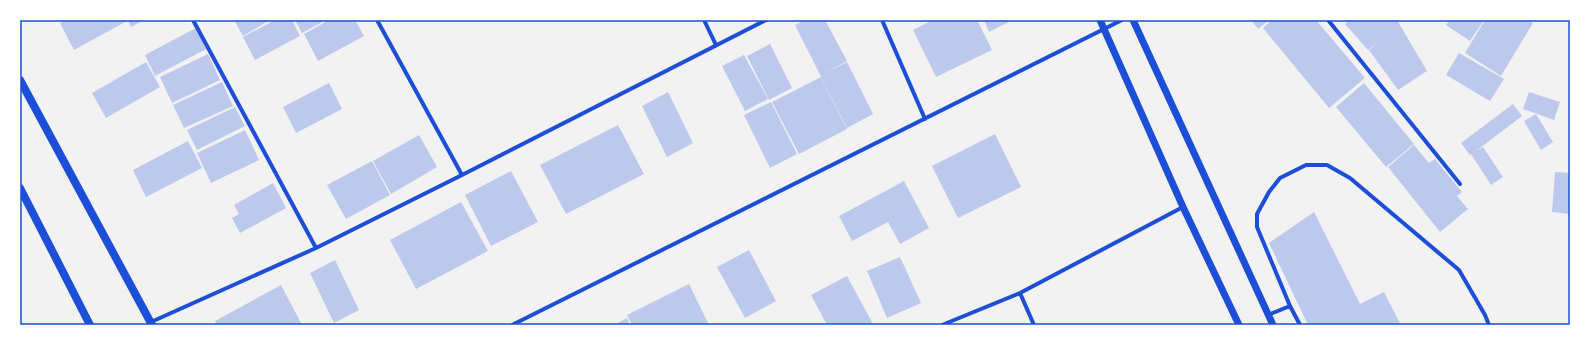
<svg xmlns="http://www.w3.org/2000/svg" width="1590" height="345" font-family="Rubik,sans-serif">
	<rect width="100%" height="100%" fill="#f2f2f2"/>
	<path fill="#bdc9ec" d="M66,20H127V21L74,50L60,23Z
		M128,20H144L131,27Z
		M234,20H270L243,36Z
		M275,20H292L300,36L255,60L243,37Z
		M295,20H326L302,33Z
		M329,20H355L364,36L318,61L304,34Z
		M805,20H825L847,61L825,73L847,62L873,114L847,128L795,25Z
		M933,20H977L992,50L936,77L913,30Z
		M984,20H1013L989,32Z
		M1251,20H1269L1258,29Z
		M1272,20H1316L1365,78L1329,108L1263,28Z
		M1349,20H1397L1427,71L1398,90L1369,50L1380,41L1368,50L1345,24Z
		M1450,20H1484L1470,41L1446,25Z
		M1485,20H1528L1533,23L1501,76L1465,53Z
		M196,28L206,49L155,76L145,55Z
		M770,44L792,88L769,100L747,56Z
		M1459,53L1504,79L1490,101L1446,75Z
		M208,54L220,80L172,103L160,77Z
		M744,55L768,99L745,111L722,66Z
		M146,62L160,87L106,118L92,93Z
		M821,77L847,129L799,154L772,102Z
		M222,82L233,106L184,128L173,105Z
		M329,83L342,109L296,133L283,107Z
		M1364,83L1414,144L1386,167L1336,107Z
		M668,92L693,143L667,157L642,106Z
		M1529,92L1560,102L1554,120L1523,109Z
		M771,102L797,154L770,168L744,115Z
		M1513,104L1522,116L1476,151L1483,147L1503,177L1491,185L1471,154L1470,155L1461,143Z
		M235,107L245,126L197,150L187,130Z
		M1536,114L1553,142L1541,150L1524,121Z
		M618,125L644,174L566,214L540,165Z
		M245,130L259,160L211,183L197,153Z
		M995,134L1021,187L958,218L932,166Z
		M419,135L437,167L391,194L373,161Z
		M188,141L202,168L146,197L133,170Z
		M1414,145L1429,163L1435,159L1462,192L1457,196L1468,209L1440,232L1388,167Z
		M372,161L390,195L346,219L327,185Z
		M511,171L538,222L491,246L465,195Z
		M1555,172L1570,173V214L1552,212Z
		M904,181L929,228L900,244L888,222L852,241L839,216Z
		M273,183L286,208L240,233L232,218L239,214L234,205Z
		M461,202L488,251L416,289L390,240Z
		M1314,212L1360,304L1384,292L1401,325H1308L1269,243Z
		M749,250L776,301L745,318L717,267Z
		M900,257L921,303L887,318L867,271Z
		M335,260L359,310L334,323L310,273Z
		M847,276L873,324L870,325H827L811,295Z
		M689,284L709,325H632L627,315Z
		M281,285L302,325H217L215,321Z
		M627,318L630,325H614Z"/>
	<g fill="none" stroke-linecap="round" stroke-linejoin="round">
		<path stroke="#1d4ed8" stroke-width="4" d="M193,20L316,248
			M377,20L462,175
			M704,20L716,45
			M882,20L925,119
			M1328,20L1460,184
			M1020,293L1034,325
			M1268,315L1290,306
			M151,322L316,248L462,175L766,20
			M512,325L1122,20
			M942,325L1020,293L1183,207
			M1300,325L1290,306L1257,227V214L1269,192L1280,178L1306,165H1327L1350,178L1459,270L1485,315L1489,325"/>
		<path stroke="#1d4ed8" stroke-width="7" d="M1100,20L1183,207L1239,325
			M1133,20L1273,325"/>
		<path stroke="#1d4ed8" stroke-width="8" d="M20,80L152,325
			M20,188L90,325"/>
	</g>
	<rect width="1590" height="345" fill="none" stroke="#ffffff" stroke-width="42"/>
	<rect x="21" y="21" width="1548" height="303" fill="none" stroke="#1d4ed8" stroke-width="1.5"/>
</svg>
